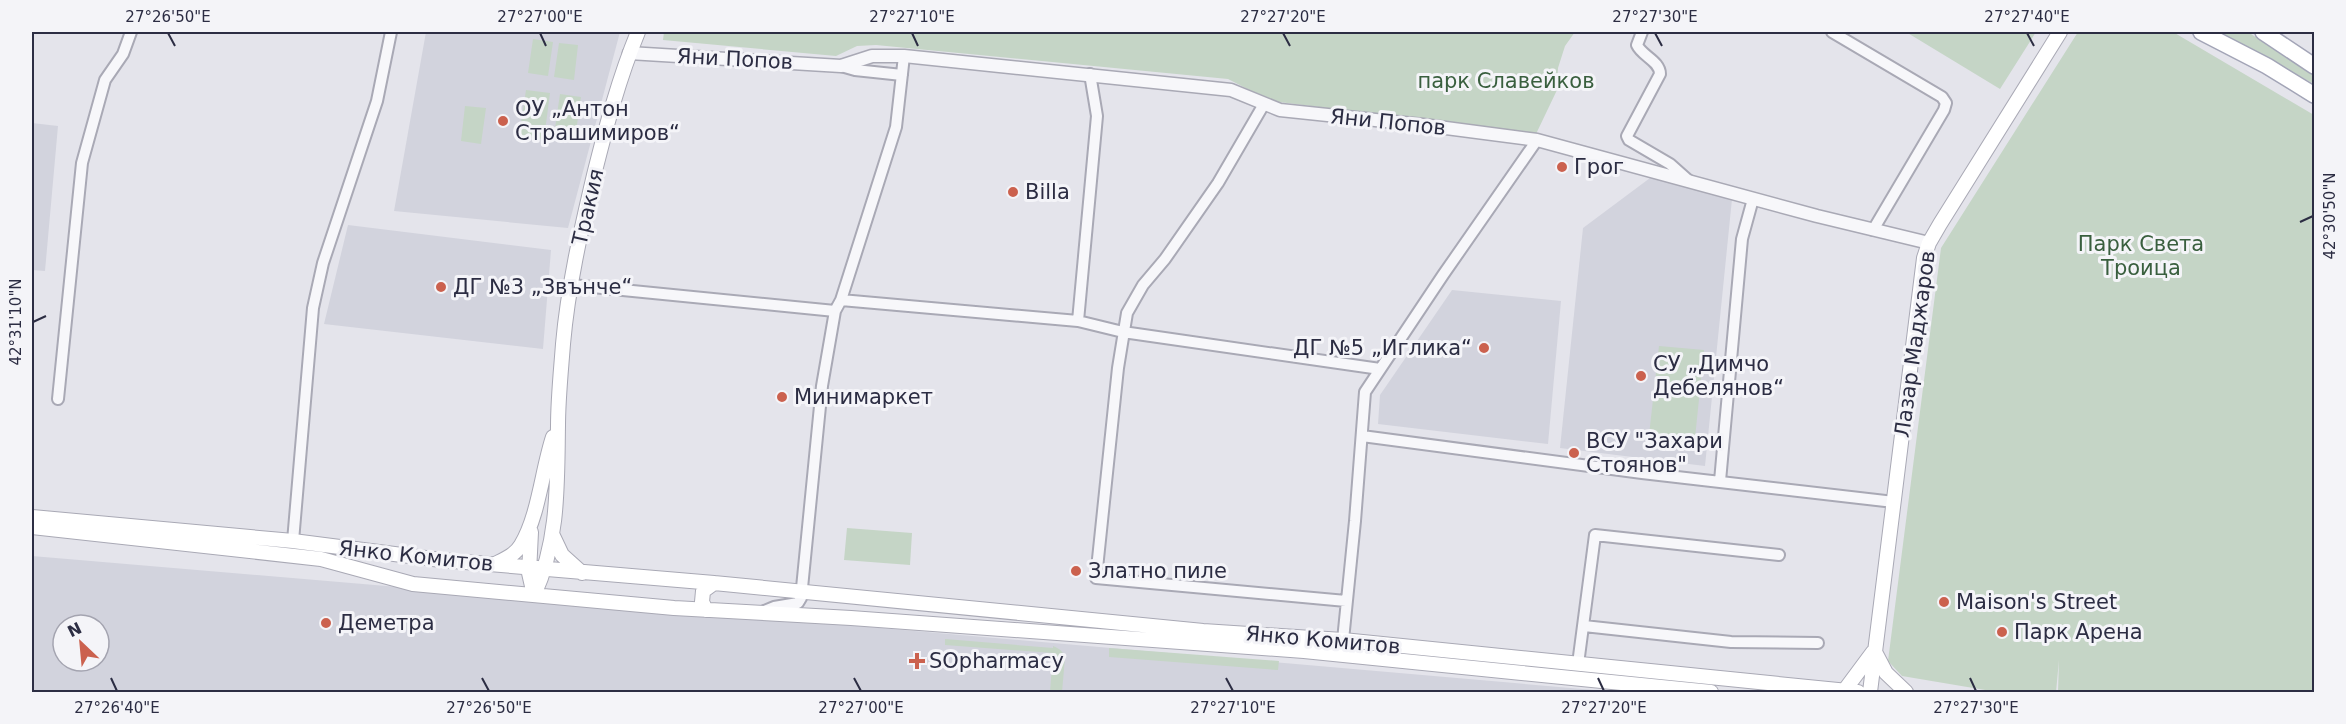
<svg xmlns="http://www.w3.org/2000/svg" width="2346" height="724" font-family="'DejaVu Sans',sans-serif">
	<rect width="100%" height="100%" fill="#e4e4eb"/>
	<path fill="#d2d3dd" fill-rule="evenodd" d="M426,32H620L568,228L394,211Z
		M32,123L58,126L45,271L32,270Z
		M1650,178L1732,199L1705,466L1560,448L1583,228Z
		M348,225L551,250L543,349L324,324Z
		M1452,290L1561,301L1548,444L1378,424L1380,395Z
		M32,556L834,624L1617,692H32ZM63,625H99V661H63Z"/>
	<path fill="#c5d5c6" d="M664,32H1575L1565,46L1558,68L1557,90L1536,134L1271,101L1228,79L876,45L857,46L836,56L663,40Z
		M1906,32H2036L2000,89Z
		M2078,32H2173L2314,115V692H2058L2059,660L2056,692H1997L1902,676L1888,661L1941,248Z
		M2218,32H2248L2314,76V84Z
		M533,39L553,42L548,76L528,73Z
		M559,43L578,45L574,80L554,77Z
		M526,90L550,93L544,139L519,136Z
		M560,94L581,97L575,138L554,135Z
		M465,106L486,108L481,144L461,141Z
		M1659,346L1704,350L1694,448L1648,444Z
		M847,528L912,533L910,565L844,560Z
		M945,639L1053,648V646C1060,649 1063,651 1065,658L1062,692H1050L1053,653L945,645Z
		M1109,648L1279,661L1278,670L1109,657Z"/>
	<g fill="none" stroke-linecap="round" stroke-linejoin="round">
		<defs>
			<path id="minor" d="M1642,32L1637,45C1642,56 1660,61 1660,74L1627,136L1629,140L1670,164L1688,180
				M1832,32L1942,97L1946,103L1944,110L1873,230
				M841,66L855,70L902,75
				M1264,104L1218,183L1165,259L1143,285L1127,313L1118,368L1096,578L1346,601
				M572,285L835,311
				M841,300L1078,321L1123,332L1380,369
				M1078,321L1097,116L1090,74
				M58,399L82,163L105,80L123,54L131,32
				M1362,436L1642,473L1894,502
				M1720,481L1742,239L1753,199
				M293,541L313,308L323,263L377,101L391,32
				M762,612L774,607L798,603L801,598L822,386L835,311L841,300L896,127L904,56
				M1584,626L1731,642L1818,643
				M1343,640L1355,521L1365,392L1443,275L1537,140
				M1578,664L1595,535L1779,555"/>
			<path id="tertiary" d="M629,53L841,66L872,56H904L1231,90L1280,110L1423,125L1537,140L1817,216L1929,243"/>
			<path id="secondary" d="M32,517L293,541L441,560L714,583L1203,631L1343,640L1858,692
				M32,527L321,559L413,584L674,608L851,618L1304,651L1711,692
				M531,532L529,573L534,595
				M553,536L562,555L582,573
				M495,564C505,559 515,555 521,545C539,515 542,470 553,437
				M534,595C559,541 557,484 558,426C558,399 561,371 563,344C568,287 581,230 594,175C606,127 619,78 638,32
				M706,610L702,602L703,591L714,583
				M1875,652L1886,673L1906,692
				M1844,691L1873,652
				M1870,692L1924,258L1929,243L1940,224L2060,32"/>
			<path id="primary" d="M2201,32L2267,66L2314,95
				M2263,32L2314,66"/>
		</defs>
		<use href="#minor" stroke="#a9a9b5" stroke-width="14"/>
		<use href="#tertiary" stroke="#a9a9b5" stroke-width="15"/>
		<use href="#secondary" stroke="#a9a9b5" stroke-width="16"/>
		<use href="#primary" stroke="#a3a5b7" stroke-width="18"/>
		<use href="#minor" stroke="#f7f7fa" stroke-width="10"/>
		<use href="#tertiary" stroke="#f7f7fa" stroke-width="12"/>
		<use href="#secondary" stroke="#fff" stroke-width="14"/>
		<use href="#primary" stroke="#fff" stroke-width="15"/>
	</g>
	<path fill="none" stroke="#2c2d43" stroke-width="2" d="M168,33L175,46M540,33L546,46M912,33L918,46M1283,33L1290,46M1655,33L1662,46M2027,33L2034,46M2300,222L2313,216M33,322L46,316M111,678L117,691M482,678L489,691M854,678L861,691M1226,678L1233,691M1598,678L1604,691M1970,678L1976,691"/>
	<g fill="#cb614e" stroke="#f4f4f8" stroke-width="2">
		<circle cx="503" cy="121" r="6"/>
		<circle cx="1562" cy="167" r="6"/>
		<circle cx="1013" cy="192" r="6"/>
		<circle cx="441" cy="287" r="6"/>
		<circle cx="1484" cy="348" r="6"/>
		<circle cx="1641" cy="376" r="6"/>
		<circle cx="782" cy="397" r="6"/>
		<circle cx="1574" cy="453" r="6"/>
		<circle cx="1076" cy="571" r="6"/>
		<circle cx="1944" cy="602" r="6"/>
		<circle cx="326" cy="623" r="6"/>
		<circle cx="2002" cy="632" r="6"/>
		<path d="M914 652h6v6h6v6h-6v6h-6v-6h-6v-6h6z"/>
	</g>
	<g text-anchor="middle" stroke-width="6" stroke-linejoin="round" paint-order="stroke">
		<g font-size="21" fill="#2c2d43" stroke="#f4f4f8">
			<text transform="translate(735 59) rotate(3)" y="7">Яни Попов</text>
			<text transform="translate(1388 122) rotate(6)" y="7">Яни Попов</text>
			<text transform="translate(588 207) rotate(-77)" y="7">Тракия</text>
			<text transform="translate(1915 344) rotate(-82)" y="7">Лазар Маджаров</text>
			<text transform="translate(416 556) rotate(6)" y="7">Янко Комитов</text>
			<text transform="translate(1323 640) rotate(5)" y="7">Янко Комитов</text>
		</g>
		<g font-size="21" fill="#395f3e" stroke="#f4f4f8">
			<text x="1506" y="88">парк Славейков</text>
			<text x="2141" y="251">Парк Света<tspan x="2141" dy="24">Троица</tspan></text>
		</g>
		<g font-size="21" fill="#2c2d43" stroke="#f4f4f8" text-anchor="start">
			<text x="515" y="116">ОУ „Антон<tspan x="515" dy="24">Страшимиров“</tspan></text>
			<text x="1574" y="174">Грог</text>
			<text x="1025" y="199">Billa</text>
			<text x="453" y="294">ДГ №3 „Звънче“</text>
			<text x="1472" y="355" text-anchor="end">ДГ №5 „Иглика“</text>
			<text x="1653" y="371">СУ „Димчо<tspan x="1653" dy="24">Дебелянов“</tspan></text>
			<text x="794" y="404">Минимаркет</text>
			<text x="1586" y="448">ВСУ "Захари<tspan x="1586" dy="24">Стоянов"</tspan></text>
			<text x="1088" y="578">Златно пиле</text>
			<text x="1956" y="609">Maison's Street</text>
			<text x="338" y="630">Деметра</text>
			<text x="2014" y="639">Парк Арена</text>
			<text x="929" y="668">SOpharmacy</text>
		</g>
	</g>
	<rect width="2346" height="724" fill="none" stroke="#f4f4f8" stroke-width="66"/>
	<g transform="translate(81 643) rotate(334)"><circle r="28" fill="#f4f4f8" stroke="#a4a4b0" stroke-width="1.5"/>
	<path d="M0-4.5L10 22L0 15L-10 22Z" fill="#cb614e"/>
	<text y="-9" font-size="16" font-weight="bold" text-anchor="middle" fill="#2c2d43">N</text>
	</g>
	<rect x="33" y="33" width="2280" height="658" fill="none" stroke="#2c2d43" stroke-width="2"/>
	<g font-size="15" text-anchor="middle" fill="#2c2d43">
		<text x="168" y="22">27°26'50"E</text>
		<text x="540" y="22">27°27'00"E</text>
		<text x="912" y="22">27°27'10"E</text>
		<text x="1283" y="22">27°27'20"E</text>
		<text x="1655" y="22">27°27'30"E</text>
		<text x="2027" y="22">27°27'40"E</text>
		<text transform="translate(2330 216) rotate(-90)" y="5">42°30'50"N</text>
		<text transform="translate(16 322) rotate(-90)" y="5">42°31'10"N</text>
		<text x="117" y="713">27°26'40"E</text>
		<text x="489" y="713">27°26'50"E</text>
		<text x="861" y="713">27°27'00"E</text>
		<text x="1233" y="713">27°27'10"E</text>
		<text x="1604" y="713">27°27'20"E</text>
		<text x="1976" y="713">27°27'30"E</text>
	</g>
</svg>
